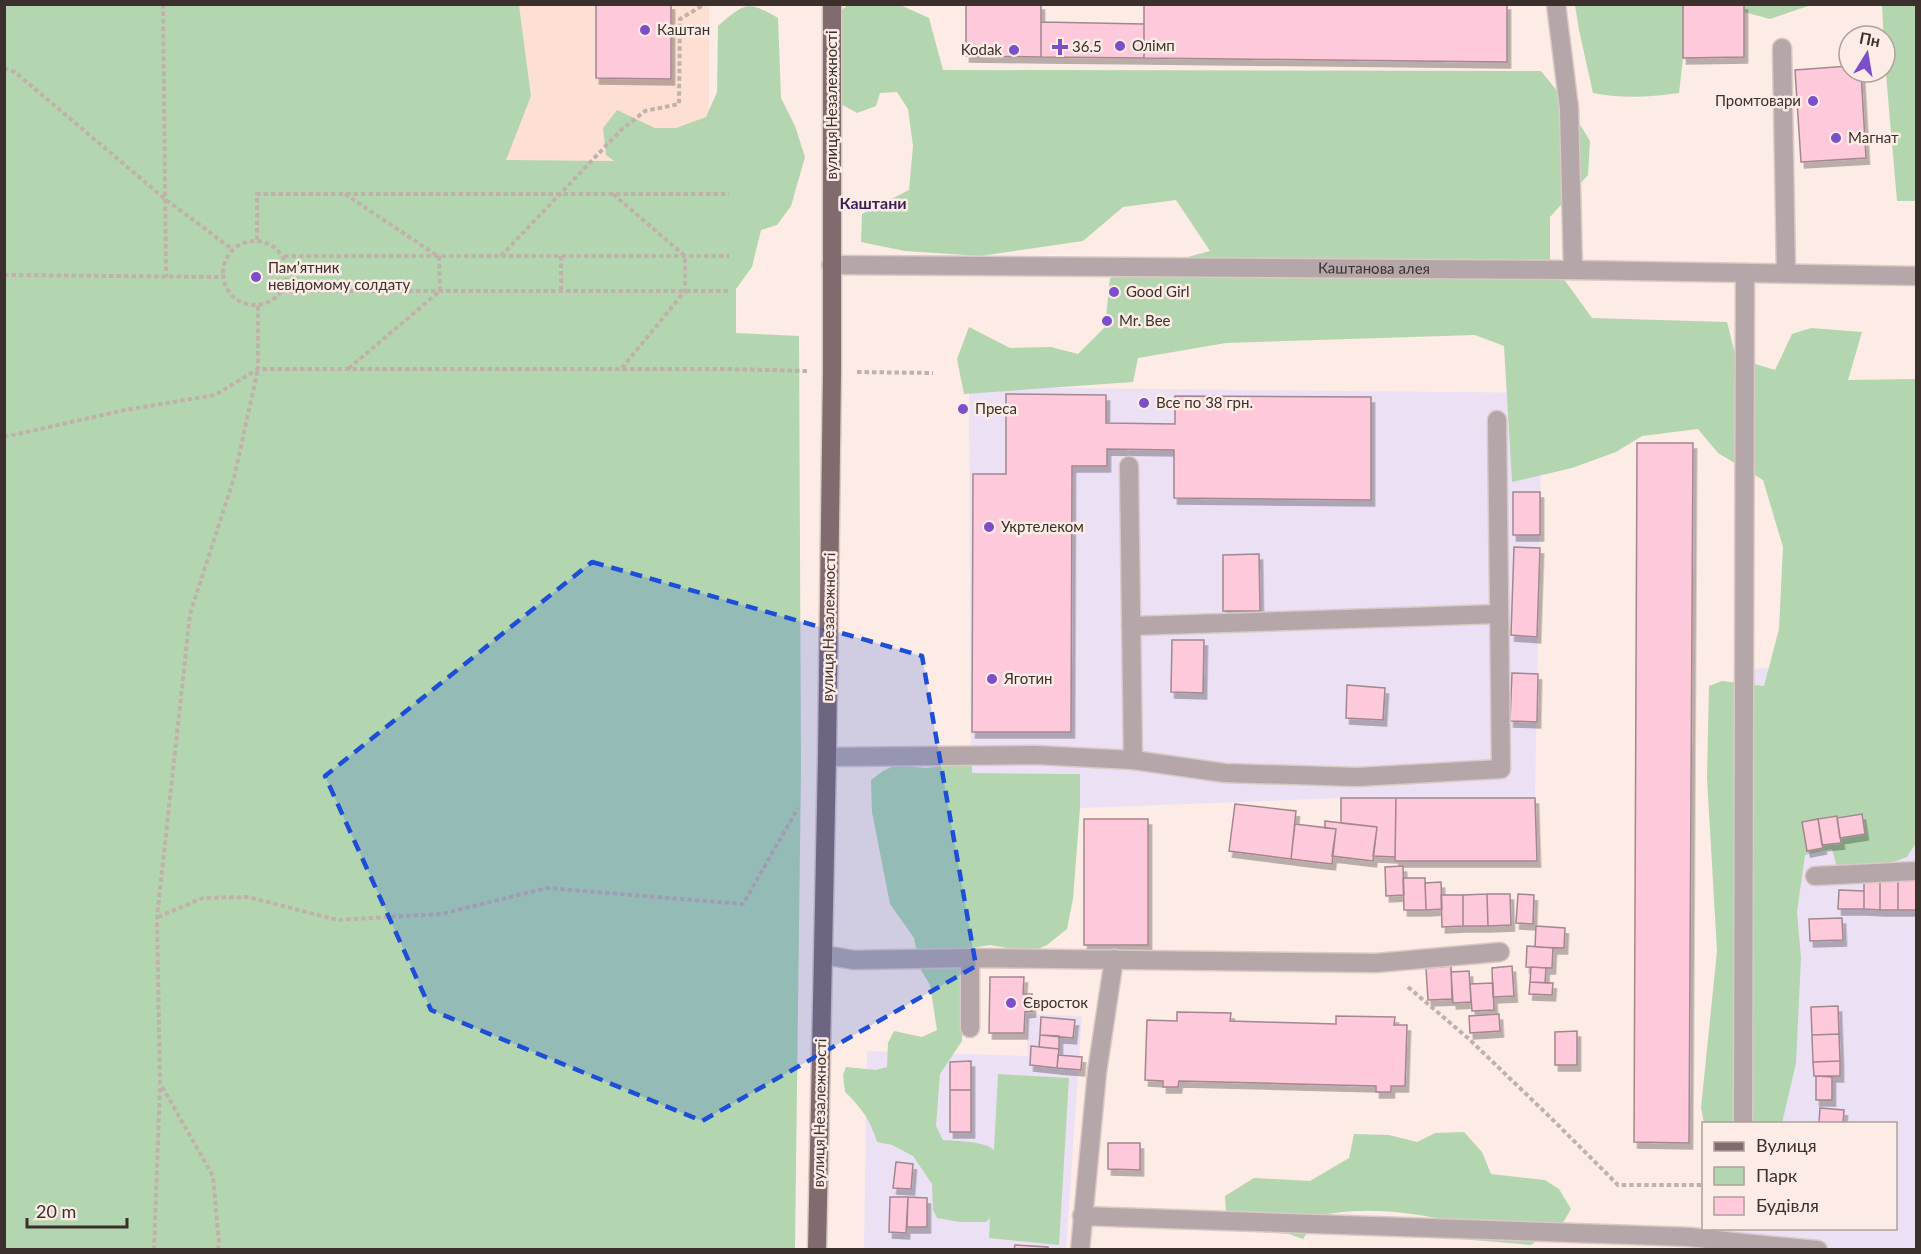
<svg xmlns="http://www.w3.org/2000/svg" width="1921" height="1254" font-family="Lato,sans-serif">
	<defs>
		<filter id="shadow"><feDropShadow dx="3.5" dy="6" stdDeviation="0" flood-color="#0004"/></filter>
	</defs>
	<rect width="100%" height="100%" fill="#fdebe5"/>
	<path fill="#fedfd4" d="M519,5H709V164L616,161L505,160L531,96Z"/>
	<path fill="#ece0f5" d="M969,387L1542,393L1535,798H1341L1080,808V774L971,773Z
		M1916,663V1249L1732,1250L1733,1229L1896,1228V1124L1733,1123L1735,671L1799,665Z
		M1026,1014L1082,1016L1066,1249L864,1250L867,1051L1028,1056Z"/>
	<path fill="#b3d6b0" d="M5,4L519,5L531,96L506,160L614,161L606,155L603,128L617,110L655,128H676L706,117L717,92L718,26C745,3 747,0 778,18L781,98L795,126L805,157L791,206L777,225L761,230L752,267L736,289V333L799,336L801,767L795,1249H5Z
		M898,4L929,18L943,70L1541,71L1566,102L1590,141L1588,175L1550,217V260L1592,318L1727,322L1736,358L1775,370L1792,334L1811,328L1862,332L1848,380L1916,379V843L1907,857L1869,871L1837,868L1832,849L1805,855L1797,912L1801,958L1796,1063L1782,1123H1704L1701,1108L1717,951L1707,778L1709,686L1722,681L1764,686L1779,629L1783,547L1763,480L1718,453L1698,429L1642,436L1616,452L1572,468L1512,482L1504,346L1475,335L1226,343L1138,358L1133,382L964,394L957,359L969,327L1010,348L1051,347L1078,354L1105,327L1110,278L1210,251L1176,200L1123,207L1083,241L980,256L905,251L861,242L862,214L909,190L913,146L908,109L897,92L880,93L876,106L857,113L839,103L836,16L847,5Z
		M1575,5H1683V58L1679,93C1647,97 1625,99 1593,93L1579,30Z
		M1744,5V4L1811,5L1770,19L1744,12Z
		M1882,5H1916V201H1897L1885,63Z
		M896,765L925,768L957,765L972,766V773L1080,774V808L1073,899L1067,929L1047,945L1031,952L990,945L965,949L962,1041L940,1074L936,1126L943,1140C956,1141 985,1141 994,1150L998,1074L1069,1078L1059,1245L989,1238L990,1218L986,1222H960L937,1218L933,1210L932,1184L913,1156L892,1145L877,1142C871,1121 861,1107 845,1092L843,1075L846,1067L876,1070L887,1067L888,1043L894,1031L922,1037L937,1030L930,985L921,970L914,938L890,904L872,812L871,780L883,771Z
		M1464,1132L1482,1152L1491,1174L1545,1180L1559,1189L1571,1209L1564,1221L1531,1245L1449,1238L1441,1219C1399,1211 1360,1207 1318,1216L1303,1239L1289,1234L1227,1229L1225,1196L1254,1178L1310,1181L1349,1158L1354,1134L1389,1135L1417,1142L1435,1133Z"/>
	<path fill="#fec9db" stroke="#a38790" stroke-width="1.5" filter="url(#shadow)" d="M596,4H671V79L596,78Z
		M966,4H1041V57L966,56Z
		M1144,4H1507V62L1144,58Z
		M1683,4H1744V57L1683,58Z
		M1041,22L1144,24V58L1041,57Z
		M1849,66V72H1861L1866,158L1801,162L1795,70Z
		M1006,394L1106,395V423L1175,424V396L1371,397V500L1174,498V450L1107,449V466H1072L1071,732H972L973,474H1006Z
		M1637,443H1693L1689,1143L1634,1142Z
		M1513,492H1540V535H1513Z
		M1514,547L1540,548L1537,637L1511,635Z
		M1259,554L1260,611H1223V555Z
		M1172,640H1204L1203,693L1171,692Z
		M1512,673L1538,674L1537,722L1510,721Z
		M1347,685L1385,688L1383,720L1346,718Z
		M1341,798H1396L1395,857L1373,856L1377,827L1341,823Z
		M1396,798H1535L1537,861H1395Z
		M1235,804L1296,811L1291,859L1229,851Z
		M1862,814L1865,834L1840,838L1837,818Z
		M1837,816L1841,843L1822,845L1818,819Z
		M1084,819H1148V945H1084Z
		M1818,819L1823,848L1807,851L1802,822Z
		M1325,821L1377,827L1373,861L1332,856L1336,829L1325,828Z
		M1295,824L1336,829L1332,864L1291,859Z
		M1403,866L1404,895L1386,896L1385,867Z
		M1403,878H1425L1426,910H1404Z
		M1880,878L1898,880V910H1880Z
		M1898,880H1916V910H1898Z
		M1441,882L1442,909L1426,910L1425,883Z
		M1864,882H1880V910L1864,909Z
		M1839,890L1864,891V909H1838Z
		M1487,894L1488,926H1463V895Z
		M1487,894H1510L1511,925L1488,926Z
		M1518,894L1534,895L1533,924L1516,923Z
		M1441,895H1463V926L1442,927Z
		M1842,918L1843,940L1810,941L1809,919Z
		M1536,926L1565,928L1564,948L1535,947Z
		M1527,946L1553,948L1552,968L1526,967Z
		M1451,966L1452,999L1428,1000L1426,968Z
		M1512,966L1514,996L1493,997L1492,968Z
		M1531,967L1546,968L1545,983L1530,982Z
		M1469,971L1471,1002L1453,1003L1451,972Z
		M990,977H1024L1023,994H1032V1011L1025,1012L1024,1033H989Z
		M1530,982L1553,983L1552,995L1529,994Z
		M1493,983L1494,1010L1472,1011L1470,984Z
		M1838,1006L1839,1034L1812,1035L1811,1007Z
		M1177,1012L1231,1013L1230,1021L1336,1024V1016L1395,1017L1394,1025H1407L1405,1086H1391V1092H1376V1086L1179,1081L1178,1087H1163V1081L1145,1080L1147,1020L1177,1021Z
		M1499,1014L1500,1031L1470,1033L1469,1016Z
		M1041,1017L1075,1020L1073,1038L1040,1035Z
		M1577,1031V1065H1555V1032Z
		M1839,1034L1840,1061L1813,1062L1812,1035Z
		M1040,1035L1059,1036V1049L1039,1047Z
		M1031,1046L1059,1049L1057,1068L1030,1065Z
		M1058,1055L1082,1057L1081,1070L1057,1068Z
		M971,1061V1090H950V1062Z
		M1840,1061V1076H1814L1813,1062Z
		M1816,1076L1832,1077V1100H1816Z
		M950,1090H971V1132H950Z
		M1820,1108L1844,1110L1843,1124L1819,1122Z
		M1108,1143H1140V1170L1108,1169Z
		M896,1162L913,1164L911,1189L893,1188Z
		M890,1197H908L906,1233L889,1232Z
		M908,1197L927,1198V1227H907Z
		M1015,1245L1048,1247V1250H1014Z"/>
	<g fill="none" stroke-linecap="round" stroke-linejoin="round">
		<defs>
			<g id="minor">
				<path d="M1556,4L1569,108L1573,270"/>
				<path d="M1782,48L1786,273"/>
				<path id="s1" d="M831,265L1573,270L1916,276"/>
				<path d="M1129,466L1133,760"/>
				<path d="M1131,626L1499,614"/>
				<path d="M827,757L1035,755L1133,760L1225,773L1357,777L1501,769L1497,420"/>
				<path d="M1815,876L1916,871"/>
				<path d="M824,955L854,960L970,958L1376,963L1500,952"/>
				<path d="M970,958V1028"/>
				<path d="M1743,1124L1745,273"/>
				<path d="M1082,1216L1690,1237L1743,1243L1818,1250"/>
				<path d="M1080,1250L1097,1072L1114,959"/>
			</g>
			<path id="major" d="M817,1250L827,757L832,371V4"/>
		</defs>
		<use href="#minor" stroke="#dac9c4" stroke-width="21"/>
		<use href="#major" stroke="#dac9c4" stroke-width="21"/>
		<path stroke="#c0b1ab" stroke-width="4" stroke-dasharray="4.5 3" stroke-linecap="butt" d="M163,4L166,277
			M4,68L15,72L165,199L232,249
			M345,194L439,257L440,291L348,369
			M613,194L685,256V291L622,368
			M257,240V194H729
			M223 273a32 32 0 1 1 64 0a32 32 0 1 1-64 0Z
			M284,256H729
			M501,256L621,130L645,111L679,104L680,19L705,4
			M561,256V291
			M4,275L222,277
			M281,291H729
			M258,306V369H729L807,371
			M857,372L933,373
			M4,437L125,410L215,395L258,369
			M158,917L203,898L248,897L337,920L441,914L547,888L743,904L798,808
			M1408,987L1469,1039L1553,1120L1618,1185H1704
			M154,1250L160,1085
			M218,1250L219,1243L213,1176L160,1083L157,917L190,614L234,478L258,369"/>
		<use href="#minor" stroke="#b5a7a9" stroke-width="18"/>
		<use href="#major" stroke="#826b6f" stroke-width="18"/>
	</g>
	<path fill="#1d4ed8" fill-opacity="0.2" stroke="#1d4ed8" stroke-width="4.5" stroke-dasharray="12 8" stroke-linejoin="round" d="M592,562L922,656L976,966L702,1121L431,1010L325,776Z"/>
	<g fill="#7c4ec7" stroke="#fdebe5" stroke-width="2">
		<circle cx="645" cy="30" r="6"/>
		<circle cx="1120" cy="46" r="6"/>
		<path d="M1057 38h6v6h6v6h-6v6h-6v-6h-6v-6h6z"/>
		<circle cx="1014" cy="50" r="6"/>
		<circle cx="1813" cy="101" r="6"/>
		<circle cx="1836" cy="138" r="6"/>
		<circle cx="256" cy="277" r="6"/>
		<circle cx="1114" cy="292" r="6"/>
		<circle cx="1107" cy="321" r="6"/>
		<circle cx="1144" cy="403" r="6"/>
		<circle cx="963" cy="409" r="6"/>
		<circle cx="989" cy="527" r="6"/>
		<circle cx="992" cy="679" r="6"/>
		<circle cx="1011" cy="1003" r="6"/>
	</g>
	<g text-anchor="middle" stroke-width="5" stroke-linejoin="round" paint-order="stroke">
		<g font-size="15" fill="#3b302b" stroke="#fdebe5" text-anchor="start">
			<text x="657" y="35">Каштан</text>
			<text x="1132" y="51">Олімп</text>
			<text x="1072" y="52">36.5</text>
			<text x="1002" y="55" text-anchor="end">Kodak</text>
			<text x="1801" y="106" text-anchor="end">Промтовари</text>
			<text x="1848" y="143">Магнат</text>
			<text x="268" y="273">Пам’ятник<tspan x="268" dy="17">невідомому солдату</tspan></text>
			<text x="1126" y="297">Good Girl</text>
			<text x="1119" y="326">Mr. Bee</text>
			<text x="1156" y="408">Все по 38 грн.</text>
			<text x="975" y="414">Преса</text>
			<text x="1001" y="532">Укртелеком</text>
			<text x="1004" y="684">Яготин</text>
			<text x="1023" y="1008">Євросток</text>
		</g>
		<g font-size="15" fill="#3b302b" stroke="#fdebe5">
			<text transform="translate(832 105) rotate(-90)" y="5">вулиця Незалежності</text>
			<text dy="5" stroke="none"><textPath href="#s1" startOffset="543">Каштанова алея</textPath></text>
			<text transform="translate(829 627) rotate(-89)" y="5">вулиця Незалежності</text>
			<text transform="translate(820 1113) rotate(-89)" y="5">вулиця Незалежності</text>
		</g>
		<g font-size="16" font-weight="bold" fill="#351f58" stroke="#fdebe5">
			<text x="873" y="209">Каштани</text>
		</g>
	</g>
	<rect width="1921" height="1254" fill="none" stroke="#3b302b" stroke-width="12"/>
	<rect x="1702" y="1122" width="195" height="108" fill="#fdebe5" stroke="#afa09b" stroke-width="1.5"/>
	<rect x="1714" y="1142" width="30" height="9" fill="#826b6f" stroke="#afa09b" stroke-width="1.5"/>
	<text x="1756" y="1152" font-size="18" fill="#3b302b">Вулиця</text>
	<rect x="1714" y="1167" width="30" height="18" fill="#b3d6b0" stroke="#afa09b" stroke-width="1.5"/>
	<text x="1756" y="1182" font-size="18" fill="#3b302b">Парк</text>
	<rect x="1714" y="1197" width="30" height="18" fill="#fec9db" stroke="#afa09b" stroke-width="1.5"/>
	<text x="1756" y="1212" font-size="18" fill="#3b302b">Будівля</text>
	<g transform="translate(1867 54) rotate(11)"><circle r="28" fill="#fdebe5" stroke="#afa09b" stroke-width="1.5"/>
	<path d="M0-4.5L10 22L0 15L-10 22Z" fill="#7c4ec7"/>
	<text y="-9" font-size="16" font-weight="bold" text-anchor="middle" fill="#3b302b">Пн</text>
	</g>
	<path d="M27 1218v9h100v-9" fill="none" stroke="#3b302b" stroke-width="3"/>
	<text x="36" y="1218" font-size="18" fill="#3b302b" stroke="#fdebe5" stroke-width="4.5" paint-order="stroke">20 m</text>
</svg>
